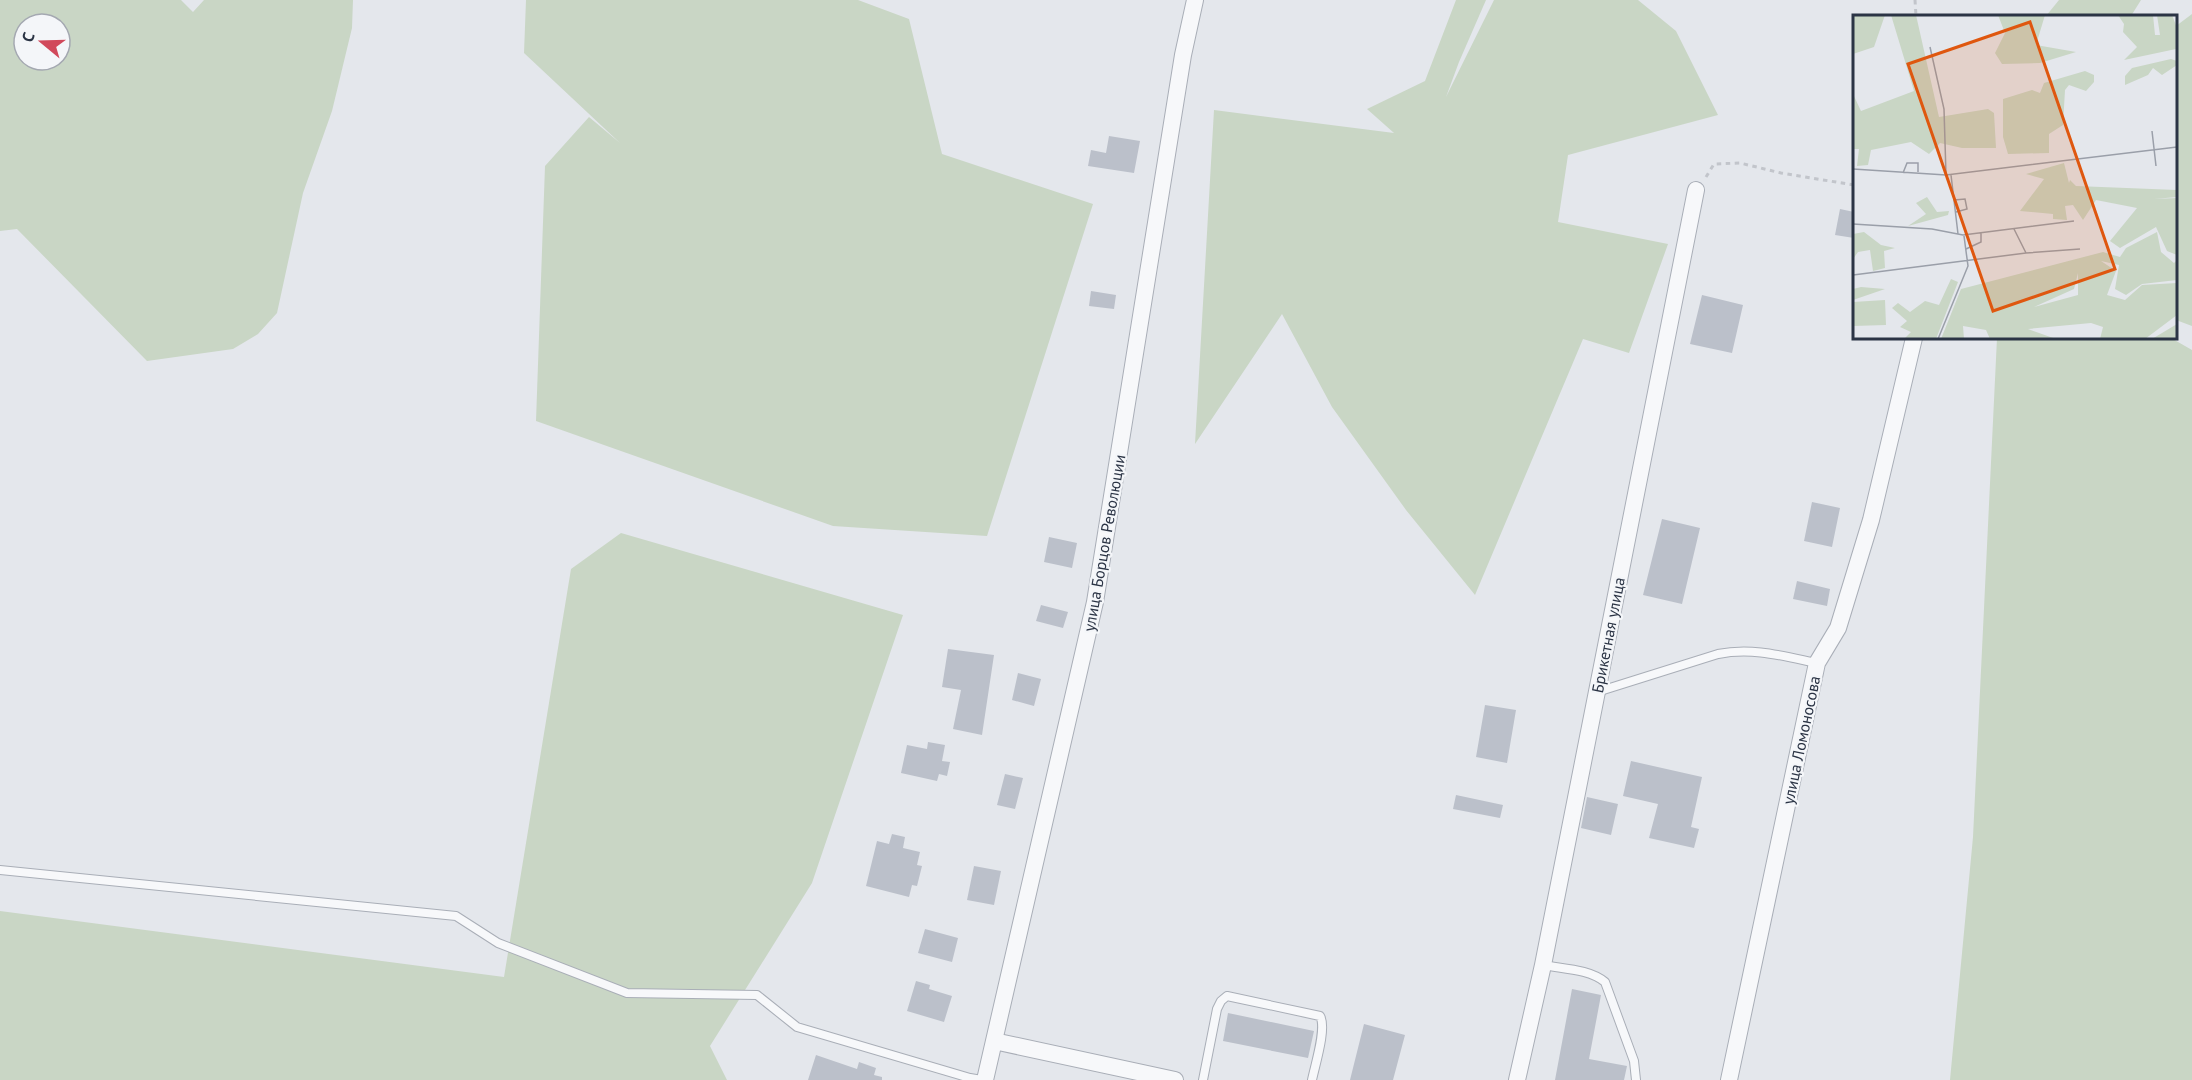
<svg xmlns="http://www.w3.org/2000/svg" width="2192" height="1080" font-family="'PT Sans',sans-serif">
	<rect width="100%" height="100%" fill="#e4e7ec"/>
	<path fill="#c9d6c5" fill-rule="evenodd" d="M0,0H181L193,12L204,0H353L352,28L332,111L303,193L277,313L258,334L233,349L147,361L17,229L0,231ZM24,24H60V60H24Z
		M526,0H858L909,19L942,154L1093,204L987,536L833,526L536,421L545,166L589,117L620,143L524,53Z
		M1456,0H1486L1459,62L1446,97L1494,0H1638L1676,31L1718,115L1568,155L1558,222L1668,244L1629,353L1583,339L1475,595L1406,510L1332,407L1282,314L1195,444L1214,110L1394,133L1367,109L1425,81Z
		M2059,0H2141L2131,16H2046Z
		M2192,14V326L2176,320V26Z
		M1997,338H2171L2192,350V1080H1950L1973,837Z
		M621,533L903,615L812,883L710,1046L727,1080H0V911L504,977L571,569Z"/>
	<path fill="#bbc0ca" d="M1109,136L1140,141L1134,173L1088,166L1091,150L1106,153Z
		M1840,209L1854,212V238L1835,235Z
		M1091,291L1116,295L1114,309L1089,306Z
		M1702,295L1743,305L1732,353L1690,344Z
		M1812,502L1840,508L1832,547L1804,541Z
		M1662,519L1700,528L1682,604L1643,595Z
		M1049,537L1077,543L1072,568L1044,562Z
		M1797,581L1830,589L1827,606L1793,599Z
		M1041,605L1068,612L1063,628L1036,621Z
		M948,649L994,655L982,735L953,729L961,690L942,687Z
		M1018,673L1041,679L1034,706L1012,700Z
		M1485,705L1516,710L1507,763L1476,757Z
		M928,742L945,745L942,761L950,762L947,776L939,774L937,781L901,773L907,745L927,749Z
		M1631,761L1702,777L1691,827L1699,829L1694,848L1649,838L1658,804L1623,796Z
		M1005,774L1023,778L1015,809L997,805Z
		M1456,795L1503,805L1500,818L1453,809Z
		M1587,797L1618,804L1611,835L1581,828Z
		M892,834L905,837L903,848L920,852L917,865L922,866L917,886L912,885L909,897L866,886L877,841L889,844Z
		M974,866L1001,871L994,905L967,900Z
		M925,929L958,938L952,962L918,953Z
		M916,981L930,985L929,989L952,996L944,1022L907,1011Z
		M1572,989L1601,995L1589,1059L1627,1066L1624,1080H1555Z
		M1228,1013L1314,1031L1308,1058L1223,1041Z
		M1364,1024L1405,1035L1393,1080H1350Z
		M816,1055L857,1069L859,1062L876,1068L874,1075L882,1077V1080H808Z"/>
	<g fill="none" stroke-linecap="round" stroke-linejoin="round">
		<defs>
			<path id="service" d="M1597,692L1718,654C1752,647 1783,656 1817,663
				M0,870L456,916L498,943L627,993L757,995L797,1027L970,1078L982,1080
				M1543,965C1564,969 1589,969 1605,982L1634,1061L1636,1080
				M1203,1080L1217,1009L1221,1001L1227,996L1320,1016C1327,1028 1315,1065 1312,1080"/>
			<path id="minor" d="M994,1041L1175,1080
				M985,1080L1095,602L1183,55L1195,0
				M1517,1080L1543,965L1696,190
				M1729,1080L1817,663L1838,628L1871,520L1914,338"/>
		</defs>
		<use href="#service" stroke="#a9aeb7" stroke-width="10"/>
		<use href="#minor" stroke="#a9aeb7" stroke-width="18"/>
		<path stroke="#c2c5cb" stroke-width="3" stroke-dasharray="4.5 4.5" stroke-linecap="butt" d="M1915,0L1916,16
			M1706,177L1714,164L1740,163L1781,173L1854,185"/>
		<use href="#service" stroke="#f7f8fa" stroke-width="8"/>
		<use href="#minor" stroke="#f7f8fa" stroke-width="16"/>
	</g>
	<g text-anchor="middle" stroke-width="4.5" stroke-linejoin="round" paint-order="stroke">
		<g font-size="16" fill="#2b3445" stroke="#f4f6f9">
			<text transform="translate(1104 543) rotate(-80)" y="6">улица Борцов Революции</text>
			<text transform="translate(1608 635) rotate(-79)" y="6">Брикетная улица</text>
			<text transform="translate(1801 740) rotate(-78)" y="6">улица Ломоносова</text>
		</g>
	</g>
	<g transform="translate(1853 15)">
		<rect width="324" height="324" fill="#e4e7ec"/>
		<path d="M0,0H32L21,32L0,39ZM38,0H63L86,102L135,94L141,98L143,133H109L87,128L76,139L58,127L18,135L15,150L4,151L6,134H0V79L8,96L61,76ZM145,0H192L183,30L223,37L187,48L149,49L142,38L152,18ZM265,0H300L302,20H307L304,0H319L324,13L323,34L271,45L284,32L270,17L271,9ZM318,44L324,46V50L309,60L300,53L295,60L272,70V61L279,53ZM232,56L241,60V67L233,76L216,70L212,75L210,110L196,119V138L155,139L150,122V84L179,75L187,78L191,68ZM211,148L216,168L217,165L223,171L324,175V182L301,184L324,183V240L314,236L303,212L267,233L257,226L284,193L243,185L230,205L220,190L212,191L214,205L200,204V199L167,196L191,164L173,159ZM74,182L84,197L96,196L95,200L55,211L73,199L63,188ZM11,217L28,230L42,233L31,236L32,253L20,256L17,235L5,237L0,244V219ZM304,217L308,237L321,248L324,245V265L289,269L273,280L262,274L266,250L248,246L263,256L254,280L272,285L289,270L324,268V300L292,324H247L250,312L238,308L175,314L203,324H137L133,315L110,311L111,324H88L108,274L250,237L267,242L273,233ZM225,258V280L181,292L221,274ZM98,264L105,267L83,324H51L58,317L47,312L54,306L39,293L45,288L57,297L72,286L86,290ZM8,272L32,274L0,285V274ZM32,285L33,310L0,311V287ZM324,309V324H299Z" fill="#c9d6c5" fill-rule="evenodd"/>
		<path fill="none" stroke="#9a9fa9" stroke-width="1.5" d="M77,32L91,94L93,160M299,116L303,151M0,154L93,160L324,132M50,158L54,148H65V157M98,160L105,219M101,185L112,184L114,194L103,197M0,209L79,214L110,220L221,206M161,214L173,238M113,234L128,227V218M0,260L173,238L227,234M85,324L115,251L111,221"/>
		<path fill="#df570f" fill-opacity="0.15" stroke="#df570f" stroke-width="3" d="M177,7L262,254L140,296L55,49Z"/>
		<rect width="324" height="324" fill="none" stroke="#2b3445" stroke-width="3"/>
	</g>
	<g transform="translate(42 42) rotate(289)"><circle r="28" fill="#f4f6f9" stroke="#a4a8b1" stroke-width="1.5"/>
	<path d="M0-4.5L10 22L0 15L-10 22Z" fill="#d1495b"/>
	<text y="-9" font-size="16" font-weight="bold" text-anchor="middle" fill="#2b3445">С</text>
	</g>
</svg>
